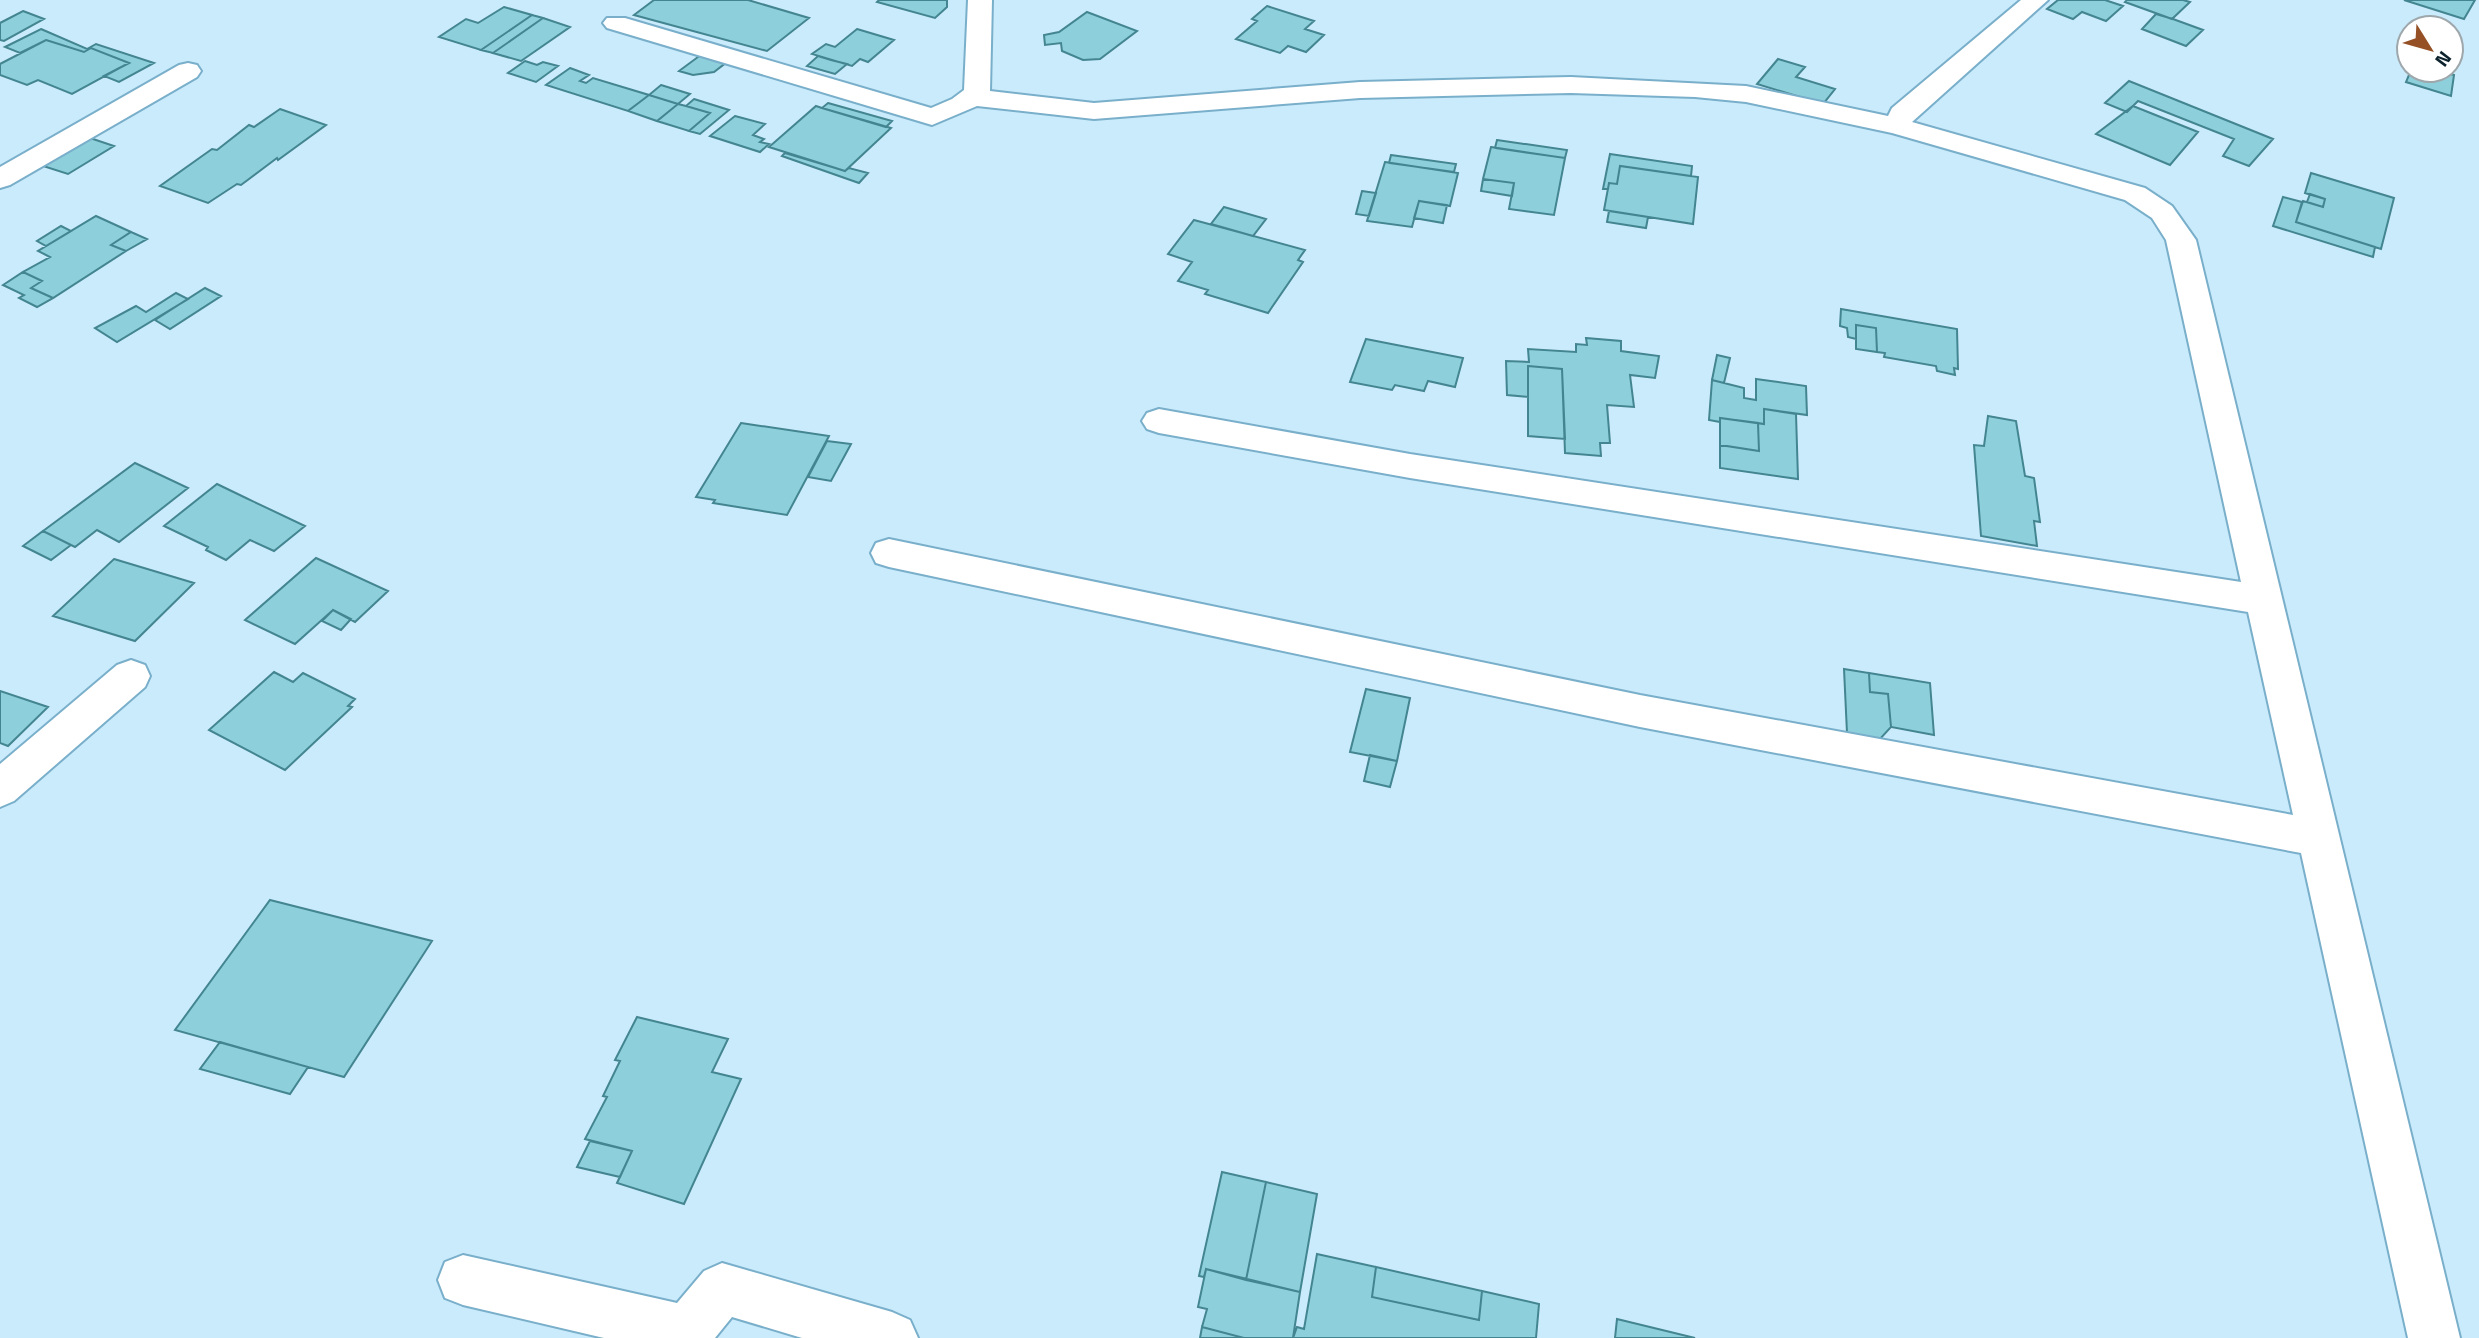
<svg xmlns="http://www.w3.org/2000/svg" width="2479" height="1338" font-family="'Titillium Web',sans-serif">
	<rect width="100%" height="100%" fill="#caebfb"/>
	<path fill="#8dd0dc" stroke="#438590" stroke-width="2" d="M654,0H748L809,18L767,51L634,15Z
		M879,0H947V7L935,18L877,2Z
		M2058,0H2105L2123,6L2106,21L2082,12L2073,19L2047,9Z
		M2127,0H2183L2190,2L2172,19L2125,2Z
		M2404,0H2475L2464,19Z
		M1267,6L1314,21L1305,29L1324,35L1306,52L1288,46L1280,53L1236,39L1257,21L1252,19Z
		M504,7L532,15L481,50L439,37L466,19L478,23Z
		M23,11L44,19L4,41L0,40V23Z
		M1087,12L1137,31L1100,59L1083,60L1062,51L1061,43L1045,45L1044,35L1059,32Z
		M2156,14L2173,19L2203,30L2186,46L2142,29Z
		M532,15L543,18L493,53L481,50Z
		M543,18L570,27L521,61L493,53Z
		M41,29L87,49L96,44L154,63L119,82L104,76L129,63L91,48L84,52L46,40L20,53L5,47Z
		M857,29L894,40L868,62L860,59L852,66L812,54L826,44L835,47Z
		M46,40L84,52L91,48L129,63L72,94L38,80L27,85L0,75V64Z
		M702,54L727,62L714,72L693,75L679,71Z
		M818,56L831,60L847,64L835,74L807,66Z
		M1778,59L1805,67L1796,77L1835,89L1823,104L1757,84Z
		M525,61L537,65L543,62L558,66L536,82L508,73Z
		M570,68L589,75L580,81L586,83L593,78L649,95L628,111L546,85Z
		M2411,70H2435L2454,75L2451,96L2406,82Z
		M2129,81L2273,139L2249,166L2223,156L2234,139L2138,101L2127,112L2105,103Z
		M661,85L690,94L678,104L649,95Z
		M649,95L678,104L657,121L628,111Z
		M694,99L729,110L700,134L689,131L710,113L686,106Z
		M828,103L892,121L886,127L822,108Z
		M678,104L686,106L710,113L689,131L657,121Z
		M816,106L822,108L891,128L845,171L769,147Z
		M2133,106L2198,132L2170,165L2096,134Z
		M280,109L326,125L278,160L277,158L241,185L237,184L208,203L160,186L212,149L217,150L249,125L254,127Z
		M735,116L765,124L753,135L764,139L760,142L769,144L760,152L710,136Z
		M90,138L114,146L68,174L43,166Z
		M1497,140L1567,150L1565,158L1495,148Z
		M1491,147L1565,158L1554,215L1509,209L1514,183L1483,179Z
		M785,153L845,171L849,168L868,173L859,183L782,156Z
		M1610,154L1692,166L1691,176L1620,166L1617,184L1609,183L1608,189H1603Z
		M1391,155L1456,164L1454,172L1389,163Z
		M1385,162L1458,173L1450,206L1419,201L1412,227L1367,221Z
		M1620,166L1698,177L1693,224L1604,210L1609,183L1617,184Z
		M2311,173L2394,198L2381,249L2296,222L2303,201L2323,207L2325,199L2305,193Z
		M1483,179L1514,183L1512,196L1481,191Z
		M1362,191L1376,193L1369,216L1356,214Z
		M2310,194L2325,199L2323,207L2307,202Z
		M2283,197L2302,202L2296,222L2375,247L2373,257L2273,226Z
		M1419,201L1447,205L1443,223L1414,218Z
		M1224,207L1266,219L1253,236L1211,224Z
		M1609,211L1648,217L1646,228L1607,222Z
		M96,216L131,232L111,245L126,251L53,298L31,288L42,281L23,272L50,257L38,251Z
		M1194,220L1305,250L1298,260L1303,262L1268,313L1205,294L1208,290L1178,281L1192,262L1168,254Z
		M61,226L71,231L46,246L37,241Z
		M131,232L147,239L126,251L111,245Z
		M23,272L42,281L31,288L53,298L37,307L19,298L24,295L3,285Z
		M205,288L221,296L170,329L155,320Z
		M176,293L188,299L117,342L95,328L136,306L146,312Z
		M1841,309L1957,329L1958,369L1954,368L1955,375L1937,371L1936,366L1884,357L1885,353L1877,352L1876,328L1856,325V339L1848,337L1847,328L1840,326Z
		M1856,325L1876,328L1877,352L1856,349Z
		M1586,338L1621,341V351L1659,356L1655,378L1630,375L1634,407L1607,405L1610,443H1600L1601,456L1565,453L1562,369L1528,366V397L1507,395L1506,361L1529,362L1528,349L1576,352V344L1587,345Z
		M1366,339L1463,358L1455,387L1428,381L1424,391L1395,385L1392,390L1350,382Z
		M1717,355L1730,358L1724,383L1712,380Z
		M1528,366L1562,369L1565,439L1528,436Z
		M1756,379L1806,386L1807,415L1764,409V424L1720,418V422L1709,420L1712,380L1744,388V398L1756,400Z
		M1764,409L1796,414L1798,479L1720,468V445L1759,451L1758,423L1764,424Z
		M1988,416L2016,421L2025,476L2034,478L2040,522L2034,521L2037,546L1981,536L1974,445L1984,446Z
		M1720,418L1758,423L1759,451L1720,445Z
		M741,423L829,436L787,515L713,503L715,500L696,497Z
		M827,441L851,444L831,481L808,477Z
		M135,463L188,488L119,542L97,530L75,547L43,531Z
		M217,484L246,498L305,526L274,551L250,540L226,560L206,550L208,547L164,526Z
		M43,531L71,545L51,560L23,546Z
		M316,558L388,591L355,622L333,610L295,644L245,620Z
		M114,559L194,583L135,641L53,616Z
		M333,610L351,619L341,630L322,621Z
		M1844,669L1869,673L1870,692L1888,694L1891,727L1880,739L1847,733Z
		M274,672L293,682L303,673L355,699L348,706L352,707L285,770L209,730Z
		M1869,673L1930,683L1934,735L1891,727L1888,694L1870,692Z
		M1366,689L1410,698L1397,761L1350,752Z
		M0,691L48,707L8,746L0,743Z
		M1370,755L1397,761L1390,787L1364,781Z
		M270,900L432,941L344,1077L175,1030Z
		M637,1017L728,1039L712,1072L741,1079L684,1204L617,1183L632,1151L585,1139L607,1097L603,1096L620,1061L615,1060Z
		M220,1042L308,1067L290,1094L200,1069Z
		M590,1141L632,1151L620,1177L577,1167Z
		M1222,1172L1266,1182L1246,1280L1206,1269L1204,1277L1199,1276Z
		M1266,1182L1317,1194L1300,1292L1246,1280Z
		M1317,1254L1376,1267L1372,1297L1479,1320L1482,1291L1539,1304L1536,1338H1293L1297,1327L1304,1329Z
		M1376,1267L1482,1291L1479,1320L1372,1297Z
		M1206,1269L1300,1292L1293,1338H1244L1202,1327L1207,1309L1198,1307Z
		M1617,1319L1695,1338H1615Z
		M1202,1327L1244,1338H1200Z"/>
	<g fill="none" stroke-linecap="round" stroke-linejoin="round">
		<defs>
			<path id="street" d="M968,0H992L990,91L1094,103L1360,82L1571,77L1746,86L1888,116L1892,108L2021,0H2048L1912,122L2145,188L2172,206L2196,240L2460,1338H2408L2301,853L1640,727L889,567L876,563L871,553L876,543L889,539L1640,695L2293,815L2248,612L1410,478L1159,433L1147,429L1142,421L1147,413L1159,409L1410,454L2241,582L2166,240L2152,218L2125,200L1892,133L1746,102L1695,97L1571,93L1360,98L1094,119L977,106L932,125L607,28L603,23L607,18H625L931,108L952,99L964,90Z
				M188,63L197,65L201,71L197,77L10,185L0,188V167L179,65Z
				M131,660L145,665L150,676L145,687L14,801L0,807V764L117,665Z
				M463,1255L677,1303L704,1271L722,1263L892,1312L910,1320L918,1338H802L732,1317L715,1338H604L463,1305L445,1298L438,1280L445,1262Z"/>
		</defs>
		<use href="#street" stroke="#79afca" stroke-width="4"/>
		<use href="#street" fill="#fff" fill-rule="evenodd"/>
	</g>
	<g transform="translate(2430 49) rotate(127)"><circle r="33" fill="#ffffff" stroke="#9ea7ab" stroke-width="2"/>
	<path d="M0-5L12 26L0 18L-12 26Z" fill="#955025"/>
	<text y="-10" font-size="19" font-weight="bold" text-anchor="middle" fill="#0c232d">N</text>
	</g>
</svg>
